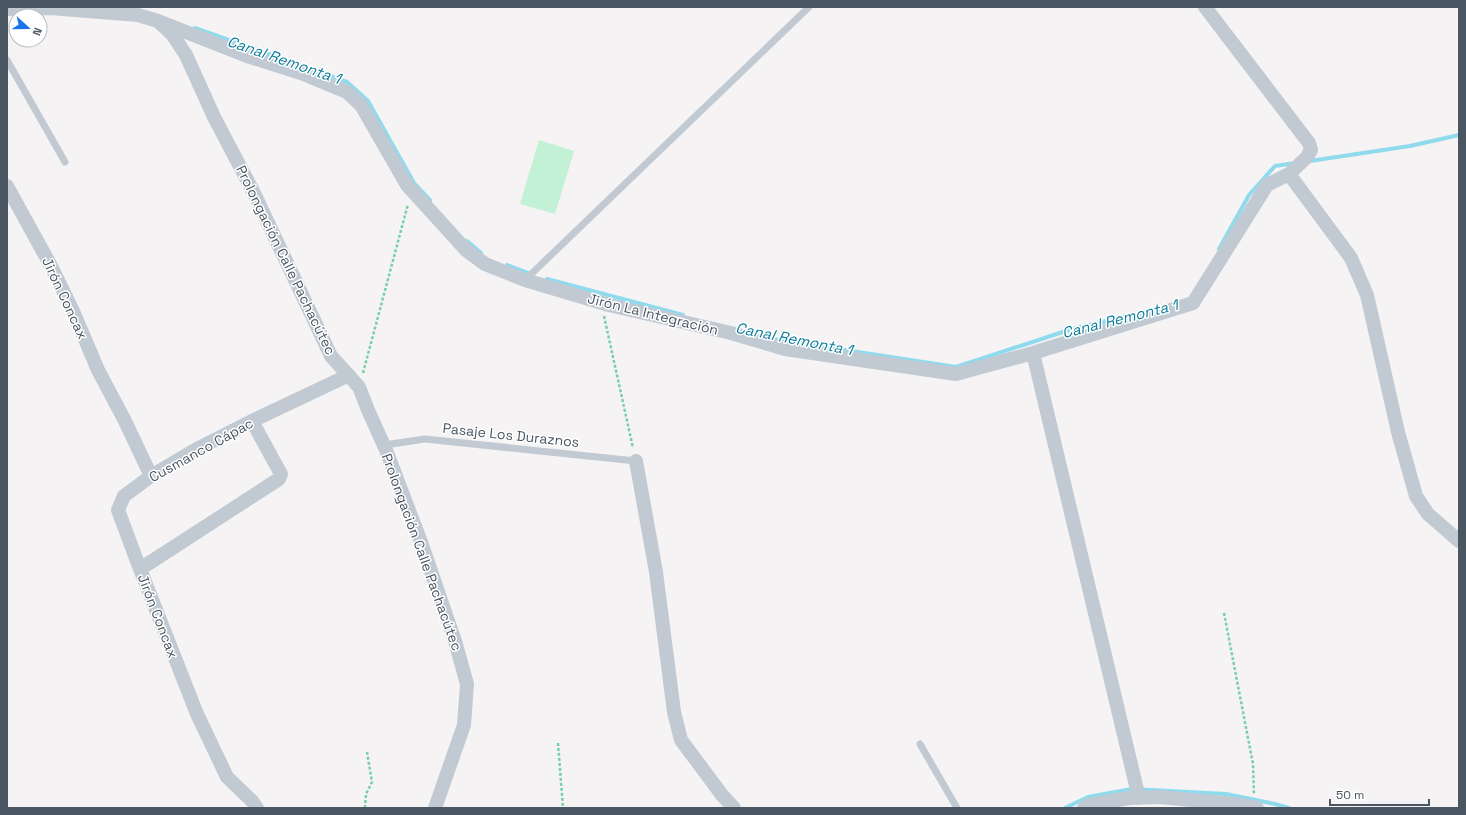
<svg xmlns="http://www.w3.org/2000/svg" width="1466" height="815" font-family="'Space Grotesk',sans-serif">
	<rect width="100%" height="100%" fill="#f5f3f3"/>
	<path fill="#c3f1d5" d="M539,140L574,151L555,214L520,204Z"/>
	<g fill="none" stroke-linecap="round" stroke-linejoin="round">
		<path stroke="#90daee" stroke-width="4" d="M195,28L347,82L368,101L414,183L430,200
			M1310,161L1410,146L1459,135
			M467,241L481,253
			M1219,249L1249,195L1275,166L1295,163
			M507,265L531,274
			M547,279L683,315
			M773,339L956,367L1072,329L1132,315
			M1065,808L1088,797L1132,789L1226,794L1275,804L1289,808"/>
		<path stroke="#7ad0a6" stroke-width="2.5" stroke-dasharray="3 2" stroke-linecap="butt" d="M604,316L633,448
			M363,373L408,204
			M1224,613L1253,764L1254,795
			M558,743L563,808
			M365,808L366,794L372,782L367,752"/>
		<path stroke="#c1cad2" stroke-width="7" d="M7,60L65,162
			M525,280L809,7
			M384,445L425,439L636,461
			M920,744L957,808"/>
		<path stroke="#c1cad2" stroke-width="14" d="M7,9L50,8L138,15L158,21L172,34L186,55L214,117L253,191L331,356L359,387L368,410L386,450L421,542L455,641L467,684L464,725L435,808
			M158,21L247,56L301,73L347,92L361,105L407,185L466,250L485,264L525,280L609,305L731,333L785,349L956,374L1033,353L1193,303L1267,185L1289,174L1307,157L1311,150L1309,143L1205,7
			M1289,174L1351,258L1367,295L1398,432L1416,496L1428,514L1459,541
			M7,186L51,266L73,311L98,370L125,421L151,476
			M1033,353L1139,798
			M252,421L281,474L279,479L140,569L197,714L227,777L252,801L257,808
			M636,461L656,572L674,712L681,740L722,795L734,808
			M140,569L118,510L124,496L151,476L195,450L252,421L349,375
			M1084,808L1089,805L1129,798L1159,797L1235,804L1257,808"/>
	</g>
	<g text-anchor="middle" stroke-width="3" stroke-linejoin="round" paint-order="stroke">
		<g font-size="14" fill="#4a5661" stroke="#fff">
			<text transform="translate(286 260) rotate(64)" y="5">Prolongación Calle Pachacútec</text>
			<text transform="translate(65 298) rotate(65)" y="5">Jirón Concax</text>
			<text transform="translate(653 314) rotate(14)" y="5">Jirón La Integración</text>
			<text transform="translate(511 435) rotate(6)" y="5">Pasaje Los Duraznos</text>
			<text transform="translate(201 450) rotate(-29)" y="5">Cusmanco Cápac</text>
			<text transform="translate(422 552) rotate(70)" y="5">Prolongación Calle Pachacútec</text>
			<text transform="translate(158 616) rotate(69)" y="5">Jirón Concax</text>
		</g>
		<g font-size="15" font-style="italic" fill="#0c7c9b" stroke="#fff">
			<text transform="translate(284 60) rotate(19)" y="5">Canal Remonta 1</text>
			<text transform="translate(1120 319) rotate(-14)" y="5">Canal Remonta 1</text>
			<text transform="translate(794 339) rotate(11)" y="5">Canal Remonta 1</text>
		</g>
	</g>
	<rect width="1466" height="815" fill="none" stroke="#4a5661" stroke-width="16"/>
	<g transform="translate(28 28) rotate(111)"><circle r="19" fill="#ffffff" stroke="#b7bbc0"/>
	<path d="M0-3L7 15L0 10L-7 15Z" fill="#1a73e8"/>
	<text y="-6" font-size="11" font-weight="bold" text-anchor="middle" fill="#4a5661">N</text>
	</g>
	<path d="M1330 799v6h99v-6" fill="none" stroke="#4a5661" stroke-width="2"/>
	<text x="1336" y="799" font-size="12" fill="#4a5661" stroke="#ffffff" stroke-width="3" paint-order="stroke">50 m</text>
</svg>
